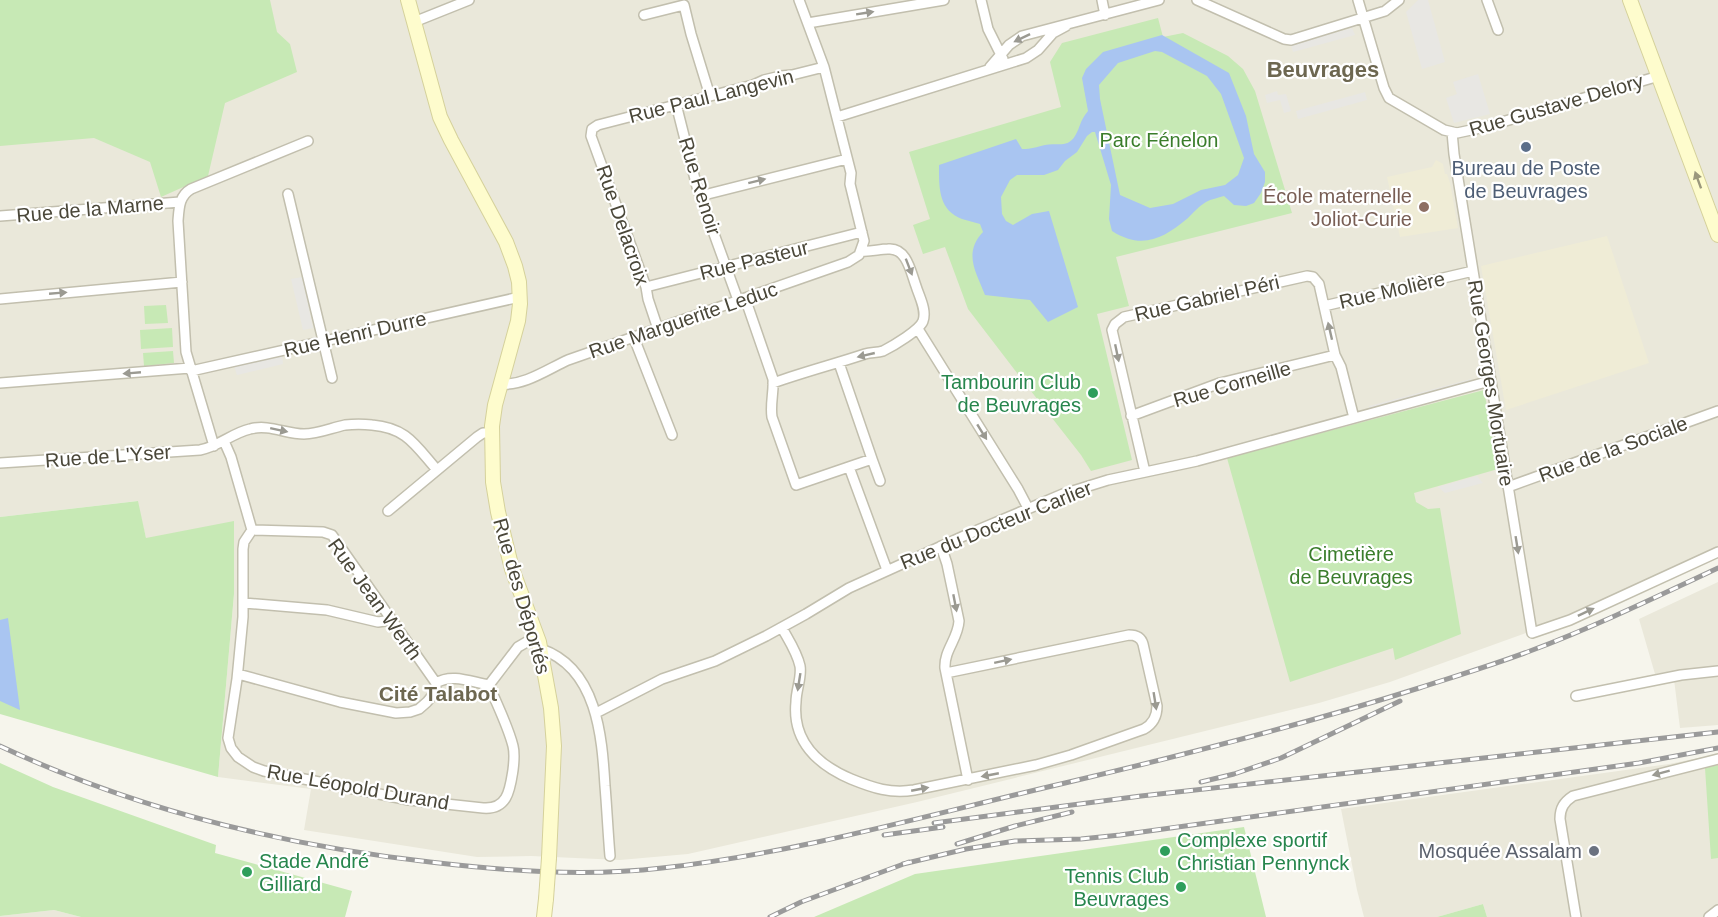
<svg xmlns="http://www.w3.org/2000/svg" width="1718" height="917" font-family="Helvetica,sans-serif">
	<rect width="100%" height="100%" fill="#f6f5ec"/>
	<path fill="#eae8da" d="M0,0H1718V548L1537,629L1390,682L1319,703L917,802L688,854L620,860L531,856L477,857L304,830L311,789L218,777L234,594L146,538L137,501L0,517Z
		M1718,582V725L1680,728L1673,671L1655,674L1639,619Z
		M1718,754V917H1487L1483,904L1437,917H1364L1357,890L1341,809L1669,764Z
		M54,910L81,917H0V916Z"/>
	<path fill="#efecd6" d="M1436,160L1443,164L1445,174H1447L1450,183L1458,228L1400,237L1387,177L1432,167Z
		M1607,236L1649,363L1506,410L1481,266Z"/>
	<path fill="#c7e9b5" d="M0,0H270L277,32L290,44L297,72L225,103L208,176L161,197L150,162L94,138L0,146Z
		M1158,18L1163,37L1183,33L1228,56L1243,69L1255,91L1292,213L1116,257L1129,306L1097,314L1132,460L1091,471L1081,455L1027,386L968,309L945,247L923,254L913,225L930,219L909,152L1061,107L1050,62L1062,43Z
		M166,305L168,323L145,324L144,306Z
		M172,328L173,347L141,349L140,330Z
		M173,351L174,363L144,366L143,353Z
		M1484,390L1498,469L1414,493L1416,502L1428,509L1440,508L1461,634L1395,660L1393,648L1290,682L1227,458Z
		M138,501L146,538L234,521V594L218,777L0,714V517Z
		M0,763L53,787L216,845L215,853L352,891L345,917H81L54,910L0,916Z
		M1718,765V858L1711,859L1705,768Z
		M1244,827L1266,917H814L915,874Z
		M1483,904L1487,917H1437Z"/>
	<path fill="#e8e7e3" d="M1418,0H1428L1445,62L1422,69L1406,12Z
		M1352,28L1355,35L1293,52L1291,45Z
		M1478,74L1490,114L1454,123L1446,98L1457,94L1453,82Z
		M1277,91L1278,95L1286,94L1291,111L1284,113L1280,100L1267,103L1265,95Z
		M1365,92L1367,100L1298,119L1296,111Z
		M302,277L313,328L303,330L291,279Z
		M282,355L283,364L237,375L234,366Z
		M1471,379L1472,383L1370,410L1369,406Z
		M1477,476L1483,483L1445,493L1438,487Z"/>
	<path fill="#a9c5f1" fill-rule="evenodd" d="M1162,35L1229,73L1246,116L1254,154L1265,172V182L1261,193L1254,203L1246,206L1234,205L1224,196C1218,198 1211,199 1206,202C1199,206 1193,213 1188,218C1163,239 1142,250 1112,231L1109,219L1111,185L1095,132H1092L1087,136L1077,152L1065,161L1058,170L1044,175H1017L1010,180L1001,197L1002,214L1006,221L1013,225L1032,214L1049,211L1078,307L1048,322L1030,300L985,295C976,272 963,253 983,232L980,224C974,222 968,221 962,219C938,210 939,187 939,165L1016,139L1022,149C1032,149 1036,147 1045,145C1056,142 1067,149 1075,136C1081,126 1079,122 1088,111L1082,78L1086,69L1103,52ZM1155,51L1162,52L1207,76L1221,94L1244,158L1238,175L1225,185L1201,190L1173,204L1150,208L1120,195L1100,99L1099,85L1118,63Z
		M8,618L20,710L0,701V620Z"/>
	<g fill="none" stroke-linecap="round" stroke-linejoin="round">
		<defs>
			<path id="street" d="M981,0L988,29L1003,59
				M1102,0L1105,15
				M1197,0L1284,39L1291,40L1385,11L1399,0
				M1358,0L1384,88L1389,98L1444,130L1457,133L1485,127L1659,76
				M1487,0L1498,30
				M644,15L684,5L691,34L710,96
				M414,22L469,0
				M808,23L944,0
				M990,67L1009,45L1022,36L1159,0
				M676,104L697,187L738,300
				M837,117L1026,58L1038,50L1053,33L1066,26
				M1452,132L1454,154L1532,633L1570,620L1718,552
				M288,194L332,378
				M700,196L847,159
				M0,216L180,202
				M646,287L862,232
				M745,298L773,379C774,392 770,404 772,417L796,485L872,459L839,363
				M0,299L182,282
				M1324,306L1473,271
				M658,329L648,299L646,287L591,136L592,129L598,125L753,85L764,80L781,76L792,75L824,67
				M918,329L1018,489L1028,508
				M634,338L672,435
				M191,371L520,297
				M0,383L190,368
				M773,383C804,372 835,364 865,354C871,352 877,353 883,351C893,346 920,330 923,321C927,310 919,296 916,286C911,273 907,247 888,249C879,249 871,252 861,251
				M501,384C524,386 548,369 568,360L848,262L859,255L864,241L850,184L851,173L824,67L799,0
				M1131,416L1220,383L1335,355
				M224,441L231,457L252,530L244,542L243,549V617L237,679L228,738L231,748L238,757L253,767L264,771L409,800L483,808C508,810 510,789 513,770C514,762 515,754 513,746C508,726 497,705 489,685
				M214,446L186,352L178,221C179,208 179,196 191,189L308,141
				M872,459L880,481
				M0,463L200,450C218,447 232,433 250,429C269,424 286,434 304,434C318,434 331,428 345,425C354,424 363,424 372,425C407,428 415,445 437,470
				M849,467L887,570
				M1145,472L1112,330L1115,324L1124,317L1307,276L1313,277L1319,284L1335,355L1341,367L1354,418
				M1508,487L1718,411
				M388,511L477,437L483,433H492
				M252,530L323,532L332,535L436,683C452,673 471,682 489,685L518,647L537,636
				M941,546L947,564L959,621C958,639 944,650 945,668L968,780
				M244,603L327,610L378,622L385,621L390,617
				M782,628C788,639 797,652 800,666C802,677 796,690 796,702C792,741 818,765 851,779C873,788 891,794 914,790L1036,765L1071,755L1144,729C1153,724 1157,716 1157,706L1143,644C1141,637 1135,635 1129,635L946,673
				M541,649C597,668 602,736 605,786C607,810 608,833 610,856
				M238,674L340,702L396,713L410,712L419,709L427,702L436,691V683
				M1576,696L1681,675L1718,671
				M596,713L662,679L715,661L766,636L806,614L849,588L966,535L1063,494L1108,480L1197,461L1490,381
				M1576,917L1560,819C1560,808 1564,802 1573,796L1718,759
				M1709,917L1718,910"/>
			<path id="secondary" d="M408,0L440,117L451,140L506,242L515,266L519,282L520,304L518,321L495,405L492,426L493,482L498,512L512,569L539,642L551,708L554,746L549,858
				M1630,0L1718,235
				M544,917L546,899"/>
		</defs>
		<use href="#street" stroke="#c2bfae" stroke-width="12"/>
		<use href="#secondary" stroke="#d5d19b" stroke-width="16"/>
		<use href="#street" stroke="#fff" stroke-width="9"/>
		<use href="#secondary" stroke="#fefccd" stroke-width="14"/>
		<defs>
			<path id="rail" d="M0,746C136,810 282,845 430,862C507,871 585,877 662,868C799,853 931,814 1065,783C1184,755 1302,725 1419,688C1456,676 1493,665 1530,651C1594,627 1656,597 1718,568
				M1201,782L1234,774L1281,758L1400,701
				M934,823L1141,796L1718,732
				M884,835L943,827
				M957,844L1015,826L1072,812
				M903,864L966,849L1015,841L1081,839L1120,835L1639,763L1718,748
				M770,917L801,902L909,862"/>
		</defs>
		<use href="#rail" stroke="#9a9a9a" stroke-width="5"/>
		<use href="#rail" stroke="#fff" stroke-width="3" stroke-dasharray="9" stroke-linecap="butt"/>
		<defs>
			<path id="secondary-bridge" d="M546,899L549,858"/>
		</defs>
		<use href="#secondary-bridge" stroke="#d5d19b" stroke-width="16" stroke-linecap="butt"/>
		<use href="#secondary-bridge" stroke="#fefccd" stroke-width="14"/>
	</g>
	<defs><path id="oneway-solid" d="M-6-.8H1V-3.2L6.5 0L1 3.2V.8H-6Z" transform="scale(1.5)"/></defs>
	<g fill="#9b9a92">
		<use href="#oneway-solid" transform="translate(865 13) rotate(-9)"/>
		<use href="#oneway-solid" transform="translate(1022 38) rotate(154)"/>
		<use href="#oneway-solid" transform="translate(757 181) rotate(-14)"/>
		<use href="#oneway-solid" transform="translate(909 267) rotate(69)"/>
		<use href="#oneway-solid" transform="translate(58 293) rotate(-5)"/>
		<use href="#oneway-solid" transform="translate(1330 331) rotate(-103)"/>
		<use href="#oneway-solid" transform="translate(1117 353) rotate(78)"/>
		<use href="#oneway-solid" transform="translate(866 355) rotate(167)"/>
		<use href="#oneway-solid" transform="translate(132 373) rotate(175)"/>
		<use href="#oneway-solid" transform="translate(279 430) rotate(12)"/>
		<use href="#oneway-solid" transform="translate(982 432) rotate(58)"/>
		<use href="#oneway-solid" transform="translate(1517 545) rotate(81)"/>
		<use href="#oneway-solid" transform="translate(955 603) rotate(79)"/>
		<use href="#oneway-solid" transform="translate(1586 612) rotate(-25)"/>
		<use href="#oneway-solid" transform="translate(1003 661) rotate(-12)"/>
		<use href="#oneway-solid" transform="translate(799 682) rotate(99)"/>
		<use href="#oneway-solid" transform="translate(1155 701) rotate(81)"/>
		<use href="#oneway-solid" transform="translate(1661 773) rotate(165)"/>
		<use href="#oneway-solid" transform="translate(990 775) rotate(169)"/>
		<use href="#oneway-solid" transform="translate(920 789) rotate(-11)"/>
	</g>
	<use fill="#9b987c" href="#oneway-solid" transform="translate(1698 180) rotate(-110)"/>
	<circle fill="#5c6f8a" stroke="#fff" stroke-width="2" cx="1526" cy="147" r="6"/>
	<circle fill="#8d6e63" stroke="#fff" stroke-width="2" cx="1424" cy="207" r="6"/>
	<g fill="#2e9e5b" stroke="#fff" stroke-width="2">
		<circle cx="1093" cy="393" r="6"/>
		<circle cx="1165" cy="851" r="6"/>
		<circle cx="247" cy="872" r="6"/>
		<circle cx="1181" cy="887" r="6"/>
	</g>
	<circle fill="#6b7280" stroke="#fff" stroke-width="2" cx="1594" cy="851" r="6"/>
	<g text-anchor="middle" stroke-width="4.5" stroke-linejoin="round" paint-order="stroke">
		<g font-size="20" fill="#4a4739" stroke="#fff">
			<text transform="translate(711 96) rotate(-14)" y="7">Rue Paul Langevin</text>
			<text transform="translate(1556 105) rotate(-16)" y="7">Rue Gustave Delory</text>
			<text transform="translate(700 186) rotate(73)" y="7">Rue Renoir</text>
			<text transform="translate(90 209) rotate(-5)" y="7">Rue de la Marne</text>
			<text transform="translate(623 225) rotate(71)" y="7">Rue Delacroix</text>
			<text transform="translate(754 260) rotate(-14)" y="7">Rue Pasteur</text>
			<text transform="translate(1392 290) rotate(-13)" y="7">Rue Molière</text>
			<text transform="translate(1207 298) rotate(-13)" y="7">Rue Gabriel Péri</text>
			<text transform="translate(683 320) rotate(-19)" y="7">Rue Marguerite Leduc</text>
			<text transform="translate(355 334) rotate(-13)" y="7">Rue Henri Durre</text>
			<text transform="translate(1491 383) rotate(81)" y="7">Rue Georges Mortuaire</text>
			<text transform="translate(1232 384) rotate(-16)" y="7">Rue Corneille</text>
			<text transform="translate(1613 449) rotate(-20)" y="7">Rue de la Sociale</text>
			<text transform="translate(108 456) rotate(-4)" y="7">Rue de L'Yser</text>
			<text transform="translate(996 525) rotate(-22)" y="7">Rue du Docteur Carlier</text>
			<text transform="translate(522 596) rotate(74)" y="7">Rue des Déportés</text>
			<text transform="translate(375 599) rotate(54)" y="7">Rue Jean Werth</text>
			<text transform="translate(358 787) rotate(10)" y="7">Rue Léopold Durand</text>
		</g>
		<g font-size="20" fill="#3a7d2b" stroke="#fff">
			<text x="1159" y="147">Parc Fénelon</text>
			<text x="1351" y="561">Cimetière<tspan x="1351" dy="23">de Beuvrages</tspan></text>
		</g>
		<g font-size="20" fill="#4e5e75" stroke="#fff">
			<text x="1526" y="175">Bureau de Poste<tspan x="1526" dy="23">de Beuvrages</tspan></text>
		</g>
		<g font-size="20" fill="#785e54" stroke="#fff" text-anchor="end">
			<text x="1412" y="203">École maternelle<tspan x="1412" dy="23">Joliot-Curie</tspan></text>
		</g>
		<g font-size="20" fill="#27864d" stroke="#fff" text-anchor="end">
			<text x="1081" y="389">Tambourin Club<tspan x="1081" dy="23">de Beuvrages</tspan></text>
			<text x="1177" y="847" text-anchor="start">Complexe sportif<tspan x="1177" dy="23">Christian Pennynck</tspan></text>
			<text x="259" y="868" text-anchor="start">Stade André<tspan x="259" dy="23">Gilliard</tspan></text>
			<text x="1169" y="883">Tennis Club<tspan x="1169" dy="23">Beuvrages</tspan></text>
		</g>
		<g font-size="20" fill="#5b616d" stroke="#fff" text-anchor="end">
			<text x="1582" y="858">Mosquée Assalam</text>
		</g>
		<g font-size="21" font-weight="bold" fill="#6d6750" stroke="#fff">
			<text x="438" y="701">Cité Talabot</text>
		</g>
		<g font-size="22" font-weight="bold" fill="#6d6750" stroke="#fff">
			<text x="1323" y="77">Beuvrages</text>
		</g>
	</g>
</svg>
